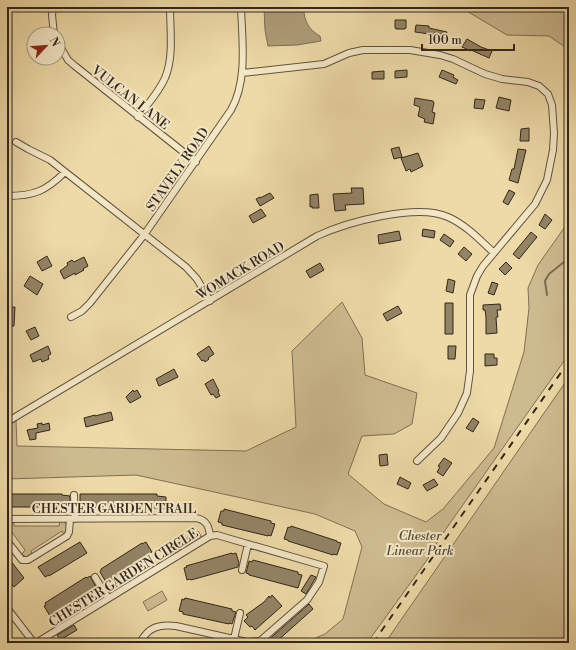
<svg xmlns="http://www.w3.org/2000/svg" width="576" height="650" font-family="'Libre Bodoni',serif">
	<rect width="100%" height="100%" fill="#eddaa7"/>
	<filter id="stains"><feTurbulence type="fractalNoise" baseFrequency=".005" numOctaves="4"/><feColorMatrix values="0 0 0 0 .2 0 0 0 0 .09 0 0 0 0 .02 0 0 0 .5 -.17"/></filter>
	<radialGradient id="worn" r=".72"><stop offset=".6" stop-color="#630" stop-opacity="0"/><stop offset="1" stop-color="#630" stop-opacity=".3"/></radialGradient>
	<path fill="#cdbb90" stroke="#7f7056" d="M460,7H569V54L565,47L549,36L507,35Z
		M569,221V354L441,536L427,560L367,643H304L325,634L343,619L362,547L355,531L315,514L136,475L7,479V426L16,421L17,446L246,451L296,427L292,351L342,302L362,338L365,375L417,393L412,424L394,434L362,436L348,474L384,504L426,522L443,509L494,448L524,352L529,308L528,288L538,265Z
		M569,377V643H385Z
		M10,521H14V526H59L60,521H62L65,522L68,529L64,535L62,531L31,551L32,554L30,557H26L22,554L25,550L11,531L7,533V523Z
		M162,591L167,600L148,611L143,602Z"/>
	<path fill="#ad9d78" stroke="#7b6d54" d="M264,7H304C303,20 309,30 320,36L321,41L297,45L268,46L265,30Z"/>
	<g fill="none" stroke-linecap="round" stroke-linejoin="round">
		<path stroke="#7b6d54" stroke-width="2" d="M547,295L545,281L549,274L569,258"/>
	</g>
	<path fill="#938465" stroke="#31261d" d="M395,20H406V28L405,29H396L395,28Z
		M416,25L429,26V28L447,32L445,38L436,36L437,35L415,32Z
		M467,39L481,47L492,51L489,58L471,50V51L462,47Z
		M407,70V77L395,78V71Z
		M442,70L454,75L453,77L458,80L456,84L439,77Z
		M384,71V79H372V72Z
		M499,97L511,100L509,111L496,108Z
		M415,98L433,101L434,103L432,112L435,113L433,124L424,122L425,119L418,116L420,107L414,105Z
		M475,99L485,100L483,109L474,108Z
		M529,128V141H520L521,129Z
		M399,147L402,157L394,159L391,149Z
		M518,149L526,150L518,183L509,180L512,169H514Z
		M418,153L423,166L411,172L410,169L406,171L401,158Z
		M351,188H363L364,204L345,205L346,210L335,211L333,194L352,193Z
		M509,190L515,193L508,205L503,202Z
		M270,193L274,198L260,206L256,199L260,197V198Z
		M318,194L319,208H312V206L310,207V195Z
		M261,209L266,216L253,223L249,216Z
		M545,214L552,220L545,229L539,225Z
		M423,229L435,231L434,238L422,236Z
		M399,231L401,240L379,244L378,235Z
		M531,232L537,237L519,259L513,254Z
		M444,234L454,241L450,247L440,240Z
		M464,247L472,254L466,261L458,254Z
		M47,256L52,266L42,271L37,262Z
		M84,257L88,266L83,269L84,270L75,275V273L64,279L60,271L68,265L67,263L72,260L74,262Z
		M506,262L512,268L505,275L499,269Z
		M320,263L324,270L310,278L306,271Z
		M30,276L43,284L37,295L24,286Z
		M448,279L455,281L453,293L446,291Z
		M492,282L498,284L494,295L488,293Z
		M445,303H453V334H445Z
		M500,304L501,310H497L498,317H496L497,333L486,334V317L485,310H483V305Z
		M398,306L402,313L387,321L383,314Z
		M7,307H15L14,326H7Z
		M35,327L39,336L31,340L26,331Z
		M48,346L51,354L48,356L49,359L42,362L41,359L33,362L30,355Z
		M209,346L214,354L208,358L209,359L205,362L204,360L202,361L197,354Z
		M448,346H456L455,359H448Z
		M485,354H494V358H497V365L485,366Z
		M174,369L178,377L159,386L156,379Z
		M213,379L219,391L218,392L220,396L216,398L213,394L211,395L205,384Z
		M133,390L134,392L137,390L141,397L130,403L126,397Z
		M111,412L113,420L86,427L84,418L95,415V416Z
		M473,418L479,422L473,432L466,428Z
		M42,423V425L49,423L50,430L36,433V439L30,440L27,430L38,428L37,424Z
		M387,454L388,465L380,466L379,455Z
		M444,458L452,463L443,476L437,472L440,467L438,466Z
		M400,477L411,483L408,489L397,484Z
		M434,479L438,485L427,491L423,485Z
		M10,494H62V495L70,496V507H7V495H10Z
		M80,494H157V496L166,497V506L165,508L80,507Z
		M224,509L271,521V523L275,524L271,536L268,535V536L222,525V523L218,522L221,511H224Z
		M291,526L337,541V542L341,543L337,555L333,554V555L288,541V540L284,539L288,527L290,528Z
		M198,531L201,536L169,556L166,551Z
		M80,542L87,553L49,576V575L45,577L38,567Z
		M146,542L152,552L149,554L150,555L110,581L109,580L106,582L100,572L101,570V569L142,543V544Z
		M232,553V554L236,553L239,563L238,567L191,580L190,579L187,580L184,568L187,567L186,566Z
		M7,556L24,578L14,587L7,578Z
		M253,560L298,572V574L302,575L298,588L249,575V574L246,573L249,561L252,562Z
		M311,575L316,577L306,594L301,591Z
		M90,576L96,587L93,589L94,590L54,615V614L50,616L44,606L46,605L45,603L86,577L87,578Z
		M272,595L282,606L255,630L252,626L250,627L244,621L248,617L246,615L264,602L269,596L270,598Z
		M185,598L232,609V611L236,612L232,624L229,623V624L183,614V612L179,611L182,599L184,600Z
		M309,604L313,609L275,643H265Z
		M74,625L77,630L60,640L57,635Z"/>
	<g fill="none" stroke-linecap="round" stroke-linejoin="round">
		<defs>
			<path id="minor" d="M53,7L52,15L54,34
				M58,43L68,60L75,66L196,162
				M242,73L324,64L349,53L363,50H410L440,55L453,59L485,74L502,79L528,82L539,86L548,94L552,105L554,133L553,150L547,180L535,204L483,266L477,276L470,295V371L467,393L458,413L441,438L417,461
				M138,117C147,105 159,92 165,78C174,57 170,30 170,7
				M16,142L28,149L50,160L186,267L197,279L210,301
				M7,196C34,196 46,191 65,172
				M71,317L82,311L90,303L144,235L231,110C248,80 242,40 241,7
				M7,422L317,236C347,222 417,203 448,217C466,225 480,240 494,253
				M74,495L75,519
				M7,519L196,518C207,520 209,527 210,536
				M7,541L22,560H28L67,536L69,532L70,519
				M242,570L248,544
				M95,577L108,598
				M7,608L34,643
				M234,639L240,613
				M36,643L210,536L217,535L324,566L319,582L307,600L260,641L247,642L176,626C159,624 148,627 140,643"/>
		</defs>
		<use href="#minor" stroke="#605340" stroke-width="8"/>
		<use href="#minor" stroke="#f3e7c6" stroke-width="6"/>
		<path stroke="#31261d" stroke-width="2" stroke-dasharray="7 7" stroke-linecap="butt" d="M373,643L569,361"/>
	</g>
	<g text-anchor="middle" stroke-width="4" stroke-linejoin="round" paint-order="stroke">
		<g font-size="13" fill="#31261d" stroke="#f3e7c6">
			<text transform="translate(131 97) rotate(38)" y="5">VULCAN LANE</text>
			<text transform="translate(177 169) rotate(-55)" y="5">STAVELY ROAD</text>
			<text transform="translate(240 270) rotate(-31)" y="5">WOMACK ROAD</text>
			<text x="114" y="513">CHESTER GARDEN TRAIL</text>
			<text transform="translate(123 577) rotate(-32)" y="5">CHESTER GARDEN CIRCLE</text>
		</g>
		<g font-size="13" font-style="italic" fill="#584b3a" stroke="#f3e7c6">
			<text x="420" y="540">Chester<tspan x="420" dy="15">Linear Park</tspan></text>
		</g>
	</g>
	<rect width="576" height="650" fill="none" stroke="#eddaa7" stroke-width="24"/>
	<rect x="8" y="8" width="560" height="634" fill="none" stroke="#31261d" stroke-width="2"/>
	<rect x="12" y="12" width="552" height="626" fill="none" stroke="#31261d"/>
	<g transform="translate(46 46) rotate(64)"><circle r="19" fill="#f3e7c6" stroke="#a59a82"/>
	<path d="M0-3L7 15L0 10L-7 15Z" fill="#8f2418"/>
	<text y="-6" font-size="11" font-weight="bold" text-anchor="middle" fill="#31261d">N</text>
	</g>
	<path d="M422 44v6h92v-6" fill="none" stroke="#31261d" stroke-width="2"/>
	<text x="428" y="44" font-size="12" fill="#31261d" stroke="#f3e7c6" stroke-width="3" paint-order="stroke">100 m</text>
	<rect width="100%" height="100%" filter="url(#stains)"/>
	<rect width="100%" height="100%" fill="url(#worn)"/>
</svg>
